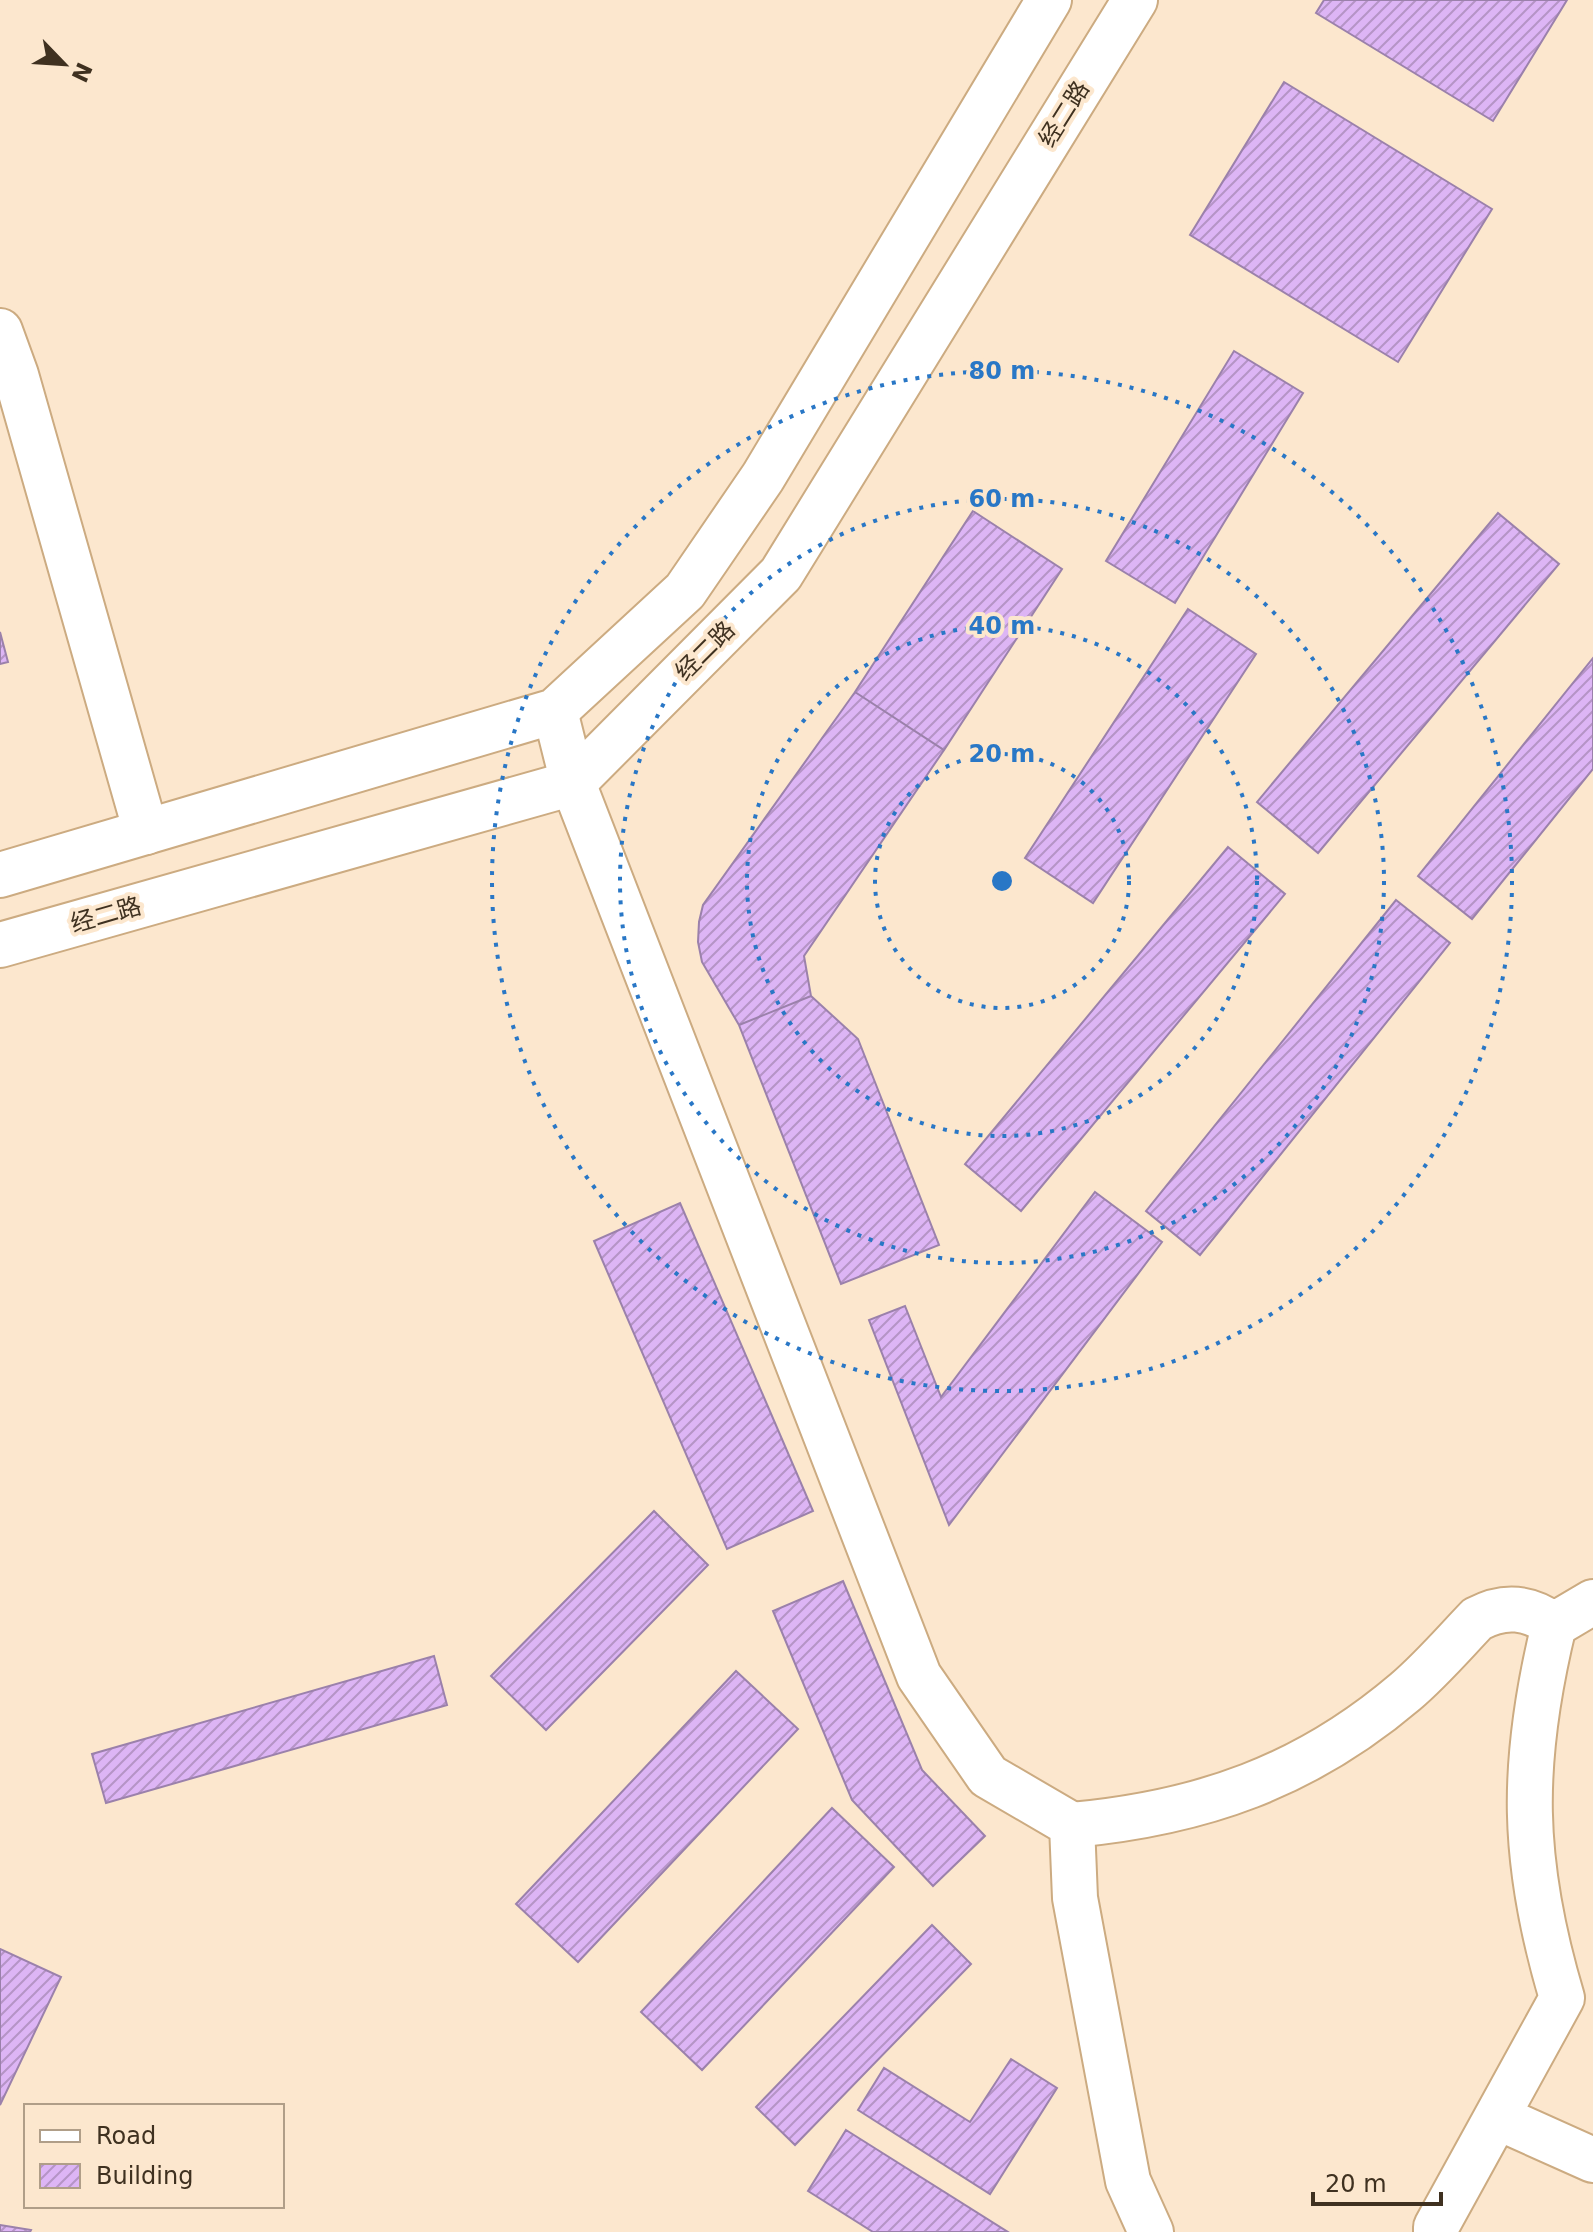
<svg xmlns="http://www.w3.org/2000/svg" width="1593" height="2232" font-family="'DejaVu Sans','Noto Sans SC',sans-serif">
	<defs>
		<pattern id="building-hatch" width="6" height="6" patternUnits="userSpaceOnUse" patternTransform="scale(2)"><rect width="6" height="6" fill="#ddb5f5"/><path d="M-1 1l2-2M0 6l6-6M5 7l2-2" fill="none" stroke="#b594c6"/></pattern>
	</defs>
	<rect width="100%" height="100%" fill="#fce7ce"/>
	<path fill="url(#building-hatch)" stroke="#9b81ab" stroke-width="2" d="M1324,0H1567L1493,121L1316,13Z
		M1284,82L1492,209L1398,362L1190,235Z
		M1234,351L1303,393L1175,603L1106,561Z
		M973,511L1062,569L944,750L855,692Z
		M1498,513L1559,564L1318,853L1257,802Z
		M1188,609L1256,654L1093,903L1025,858Z
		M0,632L8,662L0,664Z
		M1593,658V769L1472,919L1418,876Z
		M855,692L944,750L804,956L811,996L739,1025L702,962L698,942L699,922L703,905Z
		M1228,847L1285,894L1021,1211L965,1164Z
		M1396,900L1450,943L1200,1255L1146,1211Z
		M811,996L858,1039L939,1245L841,1284L739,1025Z
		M1095,1192L1162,1242L949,1525L869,1320L905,1306L941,1397Z
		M680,1203L813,1511L727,1549L594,1241Z
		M654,1511L708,1565L546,1730L491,1676Z
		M843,1581L922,1770L985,1836L933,1886L852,1800L773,1611Z
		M434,1656L447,1705L106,1803L92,1754Z
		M736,1671L798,1729L578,1962L516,1904Z
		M832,1808L894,1867L702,2070L641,2012Z
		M932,1925L971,1964L795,2145L756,2107Z
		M0,1949L61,1977L0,2105Z
		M1011,2059L1057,2088L990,2194L858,2110L884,2068L970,2122Z
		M846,2130L1008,2232H873L808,2191Z
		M0,2225L31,2230L30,2232H0Z"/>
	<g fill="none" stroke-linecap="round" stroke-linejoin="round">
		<defs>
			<path id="street" d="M0,331L16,375L146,832
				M1072,1825C1201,1813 1305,1777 1405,1692C1431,1670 1454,1643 1477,1619C1505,1604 1529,1607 1554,1625
				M1497,2117L1593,2160
				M1436,2232V2227L1562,1998C1521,1861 1520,1764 1554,1625L1593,1602"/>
			<path id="secondary" d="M555,711L573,783L919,1676L988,1776L1072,1825L1075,1898L1128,2181L1151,2232"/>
			<path id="primary" d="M0,875L555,711L685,591L763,477L1049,0
				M0,945L573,783L781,574L1135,0"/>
		</defs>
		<use href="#street" stroke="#ccab81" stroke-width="48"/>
		<use href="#secondary" stroke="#ccab81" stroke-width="48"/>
		<use href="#primary" stroke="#ccab81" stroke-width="48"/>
		<use href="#street" stroke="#fff" stroke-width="44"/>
		<use href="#secondary" stroke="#fff" stroke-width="44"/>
		<use href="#primary" stroke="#fff" stroke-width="44"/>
	</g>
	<g fill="none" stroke="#2977c6" stroke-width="4" stroke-dasharray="4 8">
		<circle cx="1002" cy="881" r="127"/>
		<circle cx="1002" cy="881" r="255"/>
		<circle cx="1002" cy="881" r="382"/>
		<circle cx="1002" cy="881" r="510"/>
	</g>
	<g text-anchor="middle" stroke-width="8" stroke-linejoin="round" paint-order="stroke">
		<g font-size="24" fill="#3f3120" stroke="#fce7ce">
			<text transform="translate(1064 114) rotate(-58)" y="8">经二路</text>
			<text transform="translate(705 651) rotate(-45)" y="8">经二路</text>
			<text transform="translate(106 915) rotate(-16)" y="8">经二路</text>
		</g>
	</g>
	<circle cx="1002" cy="881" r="12" fill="#2977c6" stroke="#fce7ce" stroke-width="4"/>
	<g font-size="24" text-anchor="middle" font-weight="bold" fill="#2977c6" stroke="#fce7ce" stroke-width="8" stroke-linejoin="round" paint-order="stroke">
		<text x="1002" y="379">80 m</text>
		<text x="1002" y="507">60 m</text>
		<text x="1002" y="634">40 m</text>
		<text x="1002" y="762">20 m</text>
	</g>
	<rect x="24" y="2104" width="260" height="104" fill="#fce7ce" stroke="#b09e88" stroke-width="2"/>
	<rect x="40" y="2130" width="40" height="12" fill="#ffffff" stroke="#b09e88" stroke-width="2"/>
	<text x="96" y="2144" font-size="24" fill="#3f3120">Road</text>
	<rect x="40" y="2164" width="40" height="24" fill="url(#building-hatch)" stroke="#b09e88" stroke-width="2"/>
	<text x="96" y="2184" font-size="24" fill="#3f3120">Building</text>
	<g transform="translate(64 64) rotate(115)" stroke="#fce7ce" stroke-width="6" paint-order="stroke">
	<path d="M0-6L14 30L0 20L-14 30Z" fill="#3f3120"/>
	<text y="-12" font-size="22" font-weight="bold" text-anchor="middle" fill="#3f3120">N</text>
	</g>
	<path d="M1313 2192v12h128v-12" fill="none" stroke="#3f3120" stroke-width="4"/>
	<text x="1325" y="2192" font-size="24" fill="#3f3120" stroke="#fce7ce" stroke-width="6" paint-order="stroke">20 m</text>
</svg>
